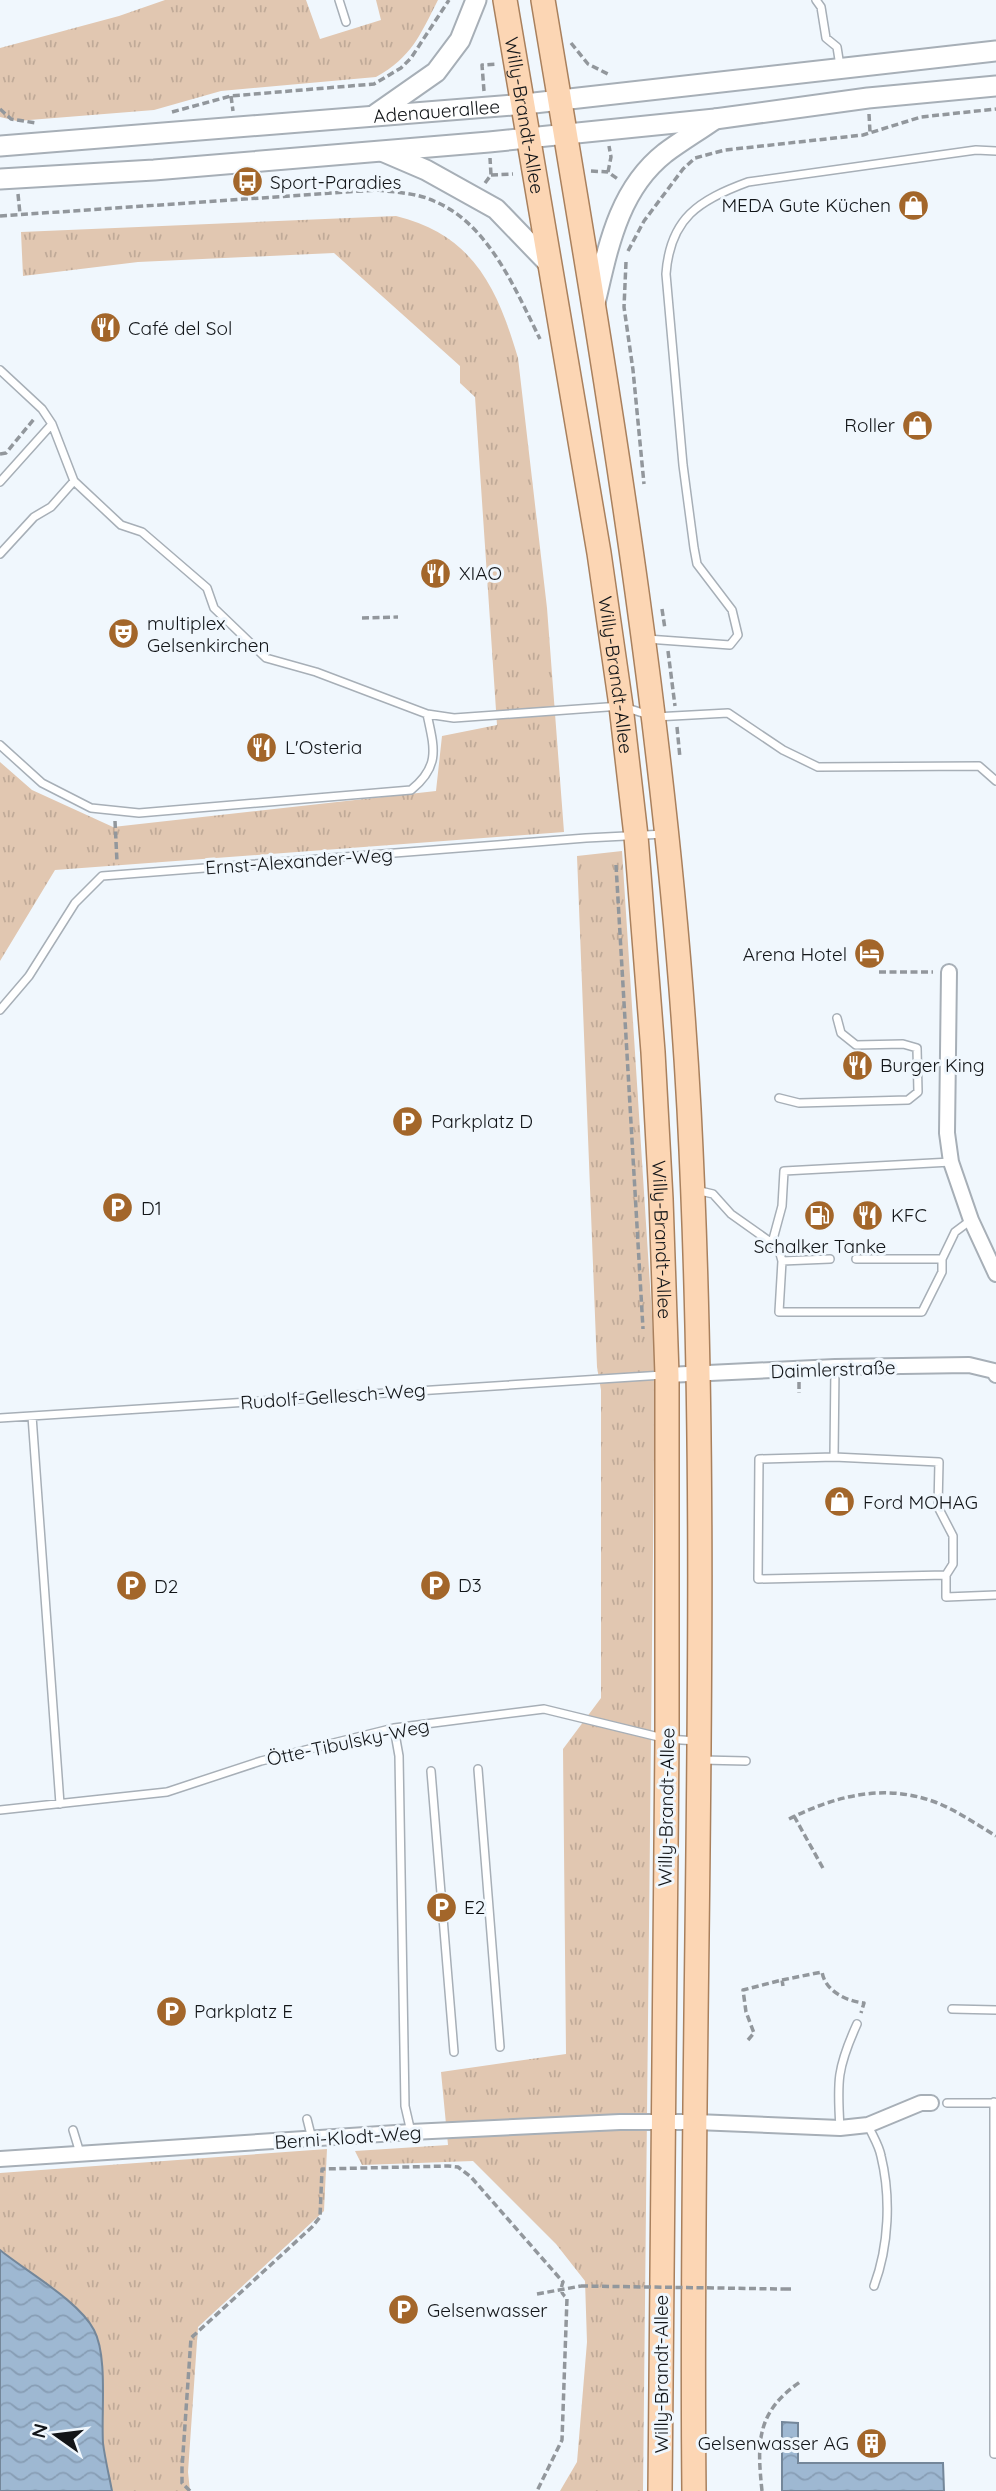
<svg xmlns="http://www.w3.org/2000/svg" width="996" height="2491" font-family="Quicksand,sans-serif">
	<defs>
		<pattern id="grass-tufts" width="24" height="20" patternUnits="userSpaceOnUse" patternTransform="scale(1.75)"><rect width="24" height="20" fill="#e1c7b1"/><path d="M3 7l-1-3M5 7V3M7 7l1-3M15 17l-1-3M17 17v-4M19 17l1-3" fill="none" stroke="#c0aa98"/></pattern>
		<pattern id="water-waves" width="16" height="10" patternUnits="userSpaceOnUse" patternTransform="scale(1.75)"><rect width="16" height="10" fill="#9eb8d2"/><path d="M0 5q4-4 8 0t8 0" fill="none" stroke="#879db4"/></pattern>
	</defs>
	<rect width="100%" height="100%" fill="#f0f7fd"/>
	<path fill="url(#grass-tufts)" d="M165,0H306L320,39L381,20L376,0H438C420,35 412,57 376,77L221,91L154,110L17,121L0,117V48L119,16Z
		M396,216C473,235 497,287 518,358L547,608L564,832L55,870L0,961V762L32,790L113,827L436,791L442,736L497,725L475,397L460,383V366L334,253L138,262L23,276L21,232Z
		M622,851L655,1363L643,2491H560L577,2462L587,2342L585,2281L556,2244L473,2161L362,2165L355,2151L448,2145L441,2072L566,2054L563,1749L601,1698V1390L597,1367L577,856Z
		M327,2149L324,2211L198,2327L188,2472L190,2491H112L103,2444L101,2361L15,2262L0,2250V2173Z"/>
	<path fill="url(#water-waves)" stroke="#74879a" stroke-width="2" d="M0,2250C27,2272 79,2301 94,2330C108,2356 101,2413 103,2443C105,2459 109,2475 112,2491H0Z
		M782,2422L798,2423V2463H943L944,2491H782Z"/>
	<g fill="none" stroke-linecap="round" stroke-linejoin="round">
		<defs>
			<path id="service" d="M339,0L346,22
				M816,0L821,7L826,38L837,47L840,66
				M0,370L42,409L52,424L74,481L121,525L142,532L207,588L214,608L266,658L316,672L427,714L454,718L621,706L655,717L728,713L783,750L818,767L979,766L996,781
				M0,482L52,424
				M0,554L34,517L51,507L74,481
				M647,639L730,645L738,635L732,610L697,564L694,548L683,465L666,274C670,218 699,200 748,182L976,150L996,151
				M0,745L42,783L91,808L139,813L411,790C441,766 434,747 427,714
				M0,1010L29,976L75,903L102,876L586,838L665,834
				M779,1098L799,1103L908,1100L918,1092L917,1048L903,1044L856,1045L841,1033L837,1018
				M696,1190L713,1194L731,1214L772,1243L779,1250L782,1261L830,1259
				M772,1243L782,1206L784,1171L951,1162
				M942,1259L955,1232L971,1220
				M782,1261L779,1312H922L942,1272V1259H856
				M835,1367L834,1457L759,1459L758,1579L946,1575V1597L996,1595
				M32,1416L60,1804
				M0,1418L663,1375
				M834,1457L939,1462L938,1507L953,1536V1564L946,1575
				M394,1728L399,1756L405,2106L411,2132
				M702,1760L746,1761
				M478,1769L500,2047
				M431,1771L454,2052
				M0,1810L167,1792L261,1761L394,1728L544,1709L667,1739L697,1741
				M952,2009L996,2010
				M994,2102V2454H996
				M947,2103H996
				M307,2119L312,2139
				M868,2125C872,2135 879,2145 881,2156C891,2197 889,2246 874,2286
				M840,2128C837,2081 837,2068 857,2024
				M73,2130L80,2153"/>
			<path id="minor" d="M949,972L947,1133L951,1162L971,1220L996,1274
				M667,1375L835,1367L969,1365L994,1371L996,1375
				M0,2159L411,2132L620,2122H696L840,2128L868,2125L921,2103H931"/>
			<g id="secondary">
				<path d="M376,114L436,72L460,40L476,0"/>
				<path id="s1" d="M0,146L525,104L996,51"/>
				<path d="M384,152L426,170L496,209L551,266"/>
				<path d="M0,179L154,170L489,142L715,119L868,98L996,86"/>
				<path d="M595,303C608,248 618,190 665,153C681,141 698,131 715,119"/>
			</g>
			<g id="primary">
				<path id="s2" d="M505,0L599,553L621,706L636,836L653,1052L661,1199L667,1375V1739L660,2491"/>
				<path d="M543,0C604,367 669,736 689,1109C713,1569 689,2030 694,2491"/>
			</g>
		</defs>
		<use href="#service" stroke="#a7afb7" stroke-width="10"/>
		<use href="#minor" stroke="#a7afb7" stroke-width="18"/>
		<use href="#secondary" stroke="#a7afb7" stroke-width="23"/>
		<use href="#primary" stroke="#a9805d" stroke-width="26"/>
		<path stroke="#92979c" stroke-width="3.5" stroke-dasharray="7 3.5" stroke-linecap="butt" d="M571,43L588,64L610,75
			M484,91L482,65L497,64
			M231,96L233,111
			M0,109L11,119L36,123
			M172,112L231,96L374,84L401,68L411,58L449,0
			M869,114L870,132
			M591,171L608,172L619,180
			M608,172L611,157L609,146
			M491,175L513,174
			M485,183L491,175L490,158
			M18,194L20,214
			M0,216L376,190C394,192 417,193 434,201C489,224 515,289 540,339
			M628,251L644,221L683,169L695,158L725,150L863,135L921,117L996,109
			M626,262L624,307L633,370L644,484
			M0,454L6,453L34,419
			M662,609L665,629
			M362,618L398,617
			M668,651L675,706
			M677,727L680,758
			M115,821L117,862
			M616,865L643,1329
			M879,972H933
			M799,1382V1393
			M794,1816L824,1870
			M789,1819C835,1796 884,1783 935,1802C956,1810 976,1824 996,1836
			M782,1980L822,1972C825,1991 846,2001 864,2003L861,2013
			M748,2040L754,2033L746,2012L743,1990L782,1980L783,1986
			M784,2289H794
			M537,2294L581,2286
			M190,2491L182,2483V2468L191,2338L312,2227L320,2217L322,2169L448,2166L458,2167L471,2177L563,2282C560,2290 561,2294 567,2298L562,2440L537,2491
			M762,2491C757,2443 756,2412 800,2382"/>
		<use href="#service" stroke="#fff" stroke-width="7"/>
		<use href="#minor" stroke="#fff" stroke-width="14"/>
		<use href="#secondary" stroke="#fff" stroke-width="19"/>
		<use href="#primary" stroke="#fcd6b4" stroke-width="23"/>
		<path stroke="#92979c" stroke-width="3.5" stroke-dasharray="7 3.5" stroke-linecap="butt" d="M581,2286L784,2289"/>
	</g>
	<defs>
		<symbol id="bus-disc" viewBox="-11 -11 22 22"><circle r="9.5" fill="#a3662a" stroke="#f0f7fd"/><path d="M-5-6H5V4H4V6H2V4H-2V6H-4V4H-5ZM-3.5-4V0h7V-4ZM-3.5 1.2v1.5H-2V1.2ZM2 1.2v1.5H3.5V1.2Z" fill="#fff"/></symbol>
		<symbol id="shop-disc" viewBox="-11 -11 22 22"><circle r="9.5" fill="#a3662a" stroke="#f0f7fd"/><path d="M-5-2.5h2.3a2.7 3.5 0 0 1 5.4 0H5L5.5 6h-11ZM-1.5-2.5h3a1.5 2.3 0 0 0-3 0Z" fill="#fff"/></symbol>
		<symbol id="restaurant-disc" viewBox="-11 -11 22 22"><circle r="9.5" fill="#a3662a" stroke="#f0f7fd"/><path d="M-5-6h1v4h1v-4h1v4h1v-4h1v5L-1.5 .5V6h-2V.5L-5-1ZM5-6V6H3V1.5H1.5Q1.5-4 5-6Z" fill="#fff"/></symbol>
		<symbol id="theatre-disc" viewBox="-11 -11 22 22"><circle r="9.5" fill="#a3662a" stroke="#f0f7fd"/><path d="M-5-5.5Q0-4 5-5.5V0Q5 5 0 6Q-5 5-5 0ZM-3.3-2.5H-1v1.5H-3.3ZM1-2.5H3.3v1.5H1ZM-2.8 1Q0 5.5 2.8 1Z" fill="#fff"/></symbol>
		<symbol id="hotel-disc" viewBox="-11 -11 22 22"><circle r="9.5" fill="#a3662a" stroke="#f0f7fd"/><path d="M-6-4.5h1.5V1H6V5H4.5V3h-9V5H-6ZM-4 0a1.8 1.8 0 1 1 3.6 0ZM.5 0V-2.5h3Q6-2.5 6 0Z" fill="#fff"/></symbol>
		<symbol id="parking-disc" viewBox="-11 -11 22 22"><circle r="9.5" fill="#a3662a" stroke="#f0f7fd"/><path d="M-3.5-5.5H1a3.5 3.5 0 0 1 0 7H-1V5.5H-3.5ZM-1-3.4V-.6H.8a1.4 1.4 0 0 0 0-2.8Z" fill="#fff"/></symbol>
		<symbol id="fuel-disc" viewBox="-11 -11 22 22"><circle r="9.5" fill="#a3662a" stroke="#f0f7fd"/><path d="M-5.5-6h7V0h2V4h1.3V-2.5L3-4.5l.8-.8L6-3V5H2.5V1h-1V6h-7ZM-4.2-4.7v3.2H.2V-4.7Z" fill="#fff"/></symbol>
		<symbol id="building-disc" viewBox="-11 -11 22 22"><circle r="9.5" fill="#a3662a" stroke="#f0f7fd"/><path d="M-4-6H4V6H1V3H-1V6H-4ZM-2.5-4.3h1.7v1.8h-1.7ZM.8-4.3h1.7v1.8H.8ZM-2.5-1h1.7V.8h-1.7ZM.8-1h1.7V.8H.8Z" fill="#fff"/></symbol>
	</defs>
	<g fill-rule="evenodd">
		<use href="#bus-disc" x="230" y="164" width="35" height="35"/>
		<use href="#shop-disc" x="896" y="188" width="35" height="35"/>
		<use href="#restaurant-disc" x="88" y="310" width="35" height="35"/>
		<use href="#shop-disc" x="900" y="408" width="35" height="35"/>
		<use href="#restaurant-disc" x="418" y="556" width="35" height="35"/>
		<use href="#theatre-disc" x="106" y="616" width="35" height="35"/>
		<use href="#restaurant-disc" x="244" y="730" width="35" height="35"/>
		<use href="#hotel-disc" x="852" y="936" width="35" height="35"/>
		<use href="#restaurant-disc" x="840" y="1048" width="35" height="35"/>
		<use href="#parking-disc" x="390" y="1104" width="35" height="35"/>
		<use href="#parking-disc" x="100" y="1190" width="35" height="35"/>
		<use href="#fuel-disc" x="802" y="1198" width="35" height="35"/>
		<use href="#restaurant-disc" x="850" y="1198" width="35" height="35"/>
		<use href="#shop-disc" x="822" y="1484" width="35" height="35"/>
		<use href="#parking-disc" x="418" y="1568" width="35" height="35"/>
		<use href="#parking-disc" x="114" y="1568" width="35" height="35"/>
		<use href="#parking-disc" x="424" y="1890" width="35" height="35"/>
		<use href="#parking-disc" x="154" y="1994" width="35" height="35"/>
		<use href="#parking-disc" x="386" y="2292" width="35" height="35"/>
		<use href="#building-disc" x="854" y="2426" width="35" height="35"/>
	</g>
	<g text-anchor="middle" stroke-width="6" stroke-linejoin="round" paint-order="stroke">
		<g font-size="19" fill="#121518" stroke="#f0f7fd">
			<text dy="7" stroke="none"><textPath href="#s1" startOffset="438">Adenauerallee</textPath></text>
			<text dy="7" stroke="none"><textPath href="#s2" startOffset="117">Willy-Brandt-Allee</textPath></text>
			<text dy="7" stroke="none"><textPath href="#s2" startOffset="684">Willy-Brandt-Allee</textPath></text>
			<text transform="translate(299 861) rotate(-4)" y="7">Ernst-Alexander-Weg</text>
			<text dy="7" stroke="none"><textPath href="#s2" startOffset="1251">Willy-Brandt-Allee</textPath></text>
			<text transform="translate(833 1369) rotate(-2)" y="7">Daimlerstraße</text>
			<text transform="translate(333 1396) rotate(-4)" y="7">Rudolf-Gellesch-Weg</text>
			<text transform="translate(348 1742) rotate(-12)" y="7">Ötte-Tibulsky-Weg</text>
			<text transform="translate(666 1807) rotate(-89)" y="7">Willy-Brandt-Allee</text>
			<text transform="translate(348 2137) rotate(-4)" y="7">Berni-Klodt-Weg</text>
			<text transform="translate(661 2374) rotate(-90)" y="7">Willy-Brandt-Allee</text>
		</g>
		<g font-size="19" fill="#121518" stroke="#f0f7fd" text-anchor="start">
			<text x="270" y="189">Sport-Paradies</text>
			<text x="891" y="212" text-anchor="end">MEDA Gute Küchen</text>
			<text x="128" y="335">Café del Sol</text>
			<text x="895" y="432" text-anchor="end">Roller</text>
			<text x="459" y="580">XIAO</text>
			<text x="147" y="630">multiplex<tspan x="147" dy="22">Gelsenkirchen</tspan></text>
			<text x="285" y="754">L'Osteria</text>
			<text x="847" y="961" text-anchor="end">Arena Hotel</text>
			<text x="880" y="1072">Burger King</text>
			<text x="431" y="1128">Parkplatz D</text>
			<text x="141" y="1215">D1</text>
			<text x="891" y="1222">KFC</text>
			<text x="820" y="1253" text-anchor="middle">Schalker Tanke</text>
			<text x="863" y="1509">Ford MOHAG</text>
			<text x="458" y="1592">D3</text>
			<text x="154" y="1593">D2</text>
			<text x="464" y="1914">E2</text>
			<text x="194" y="2018">Parkplatz E</text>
			<text x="427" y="2317">Gelsenwasser</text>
			<text x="849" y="2450" text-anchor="end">Gelsenwasser AG</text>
		</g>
	</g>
	<g transform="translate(56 2435) rotate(284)" stroke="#f0f7fd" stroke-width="5" paint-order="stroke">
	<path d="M0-5L12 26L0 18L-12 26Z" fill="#121518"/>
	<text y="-10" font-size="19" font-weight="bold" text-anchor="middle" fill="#121518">N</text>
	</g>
</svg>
